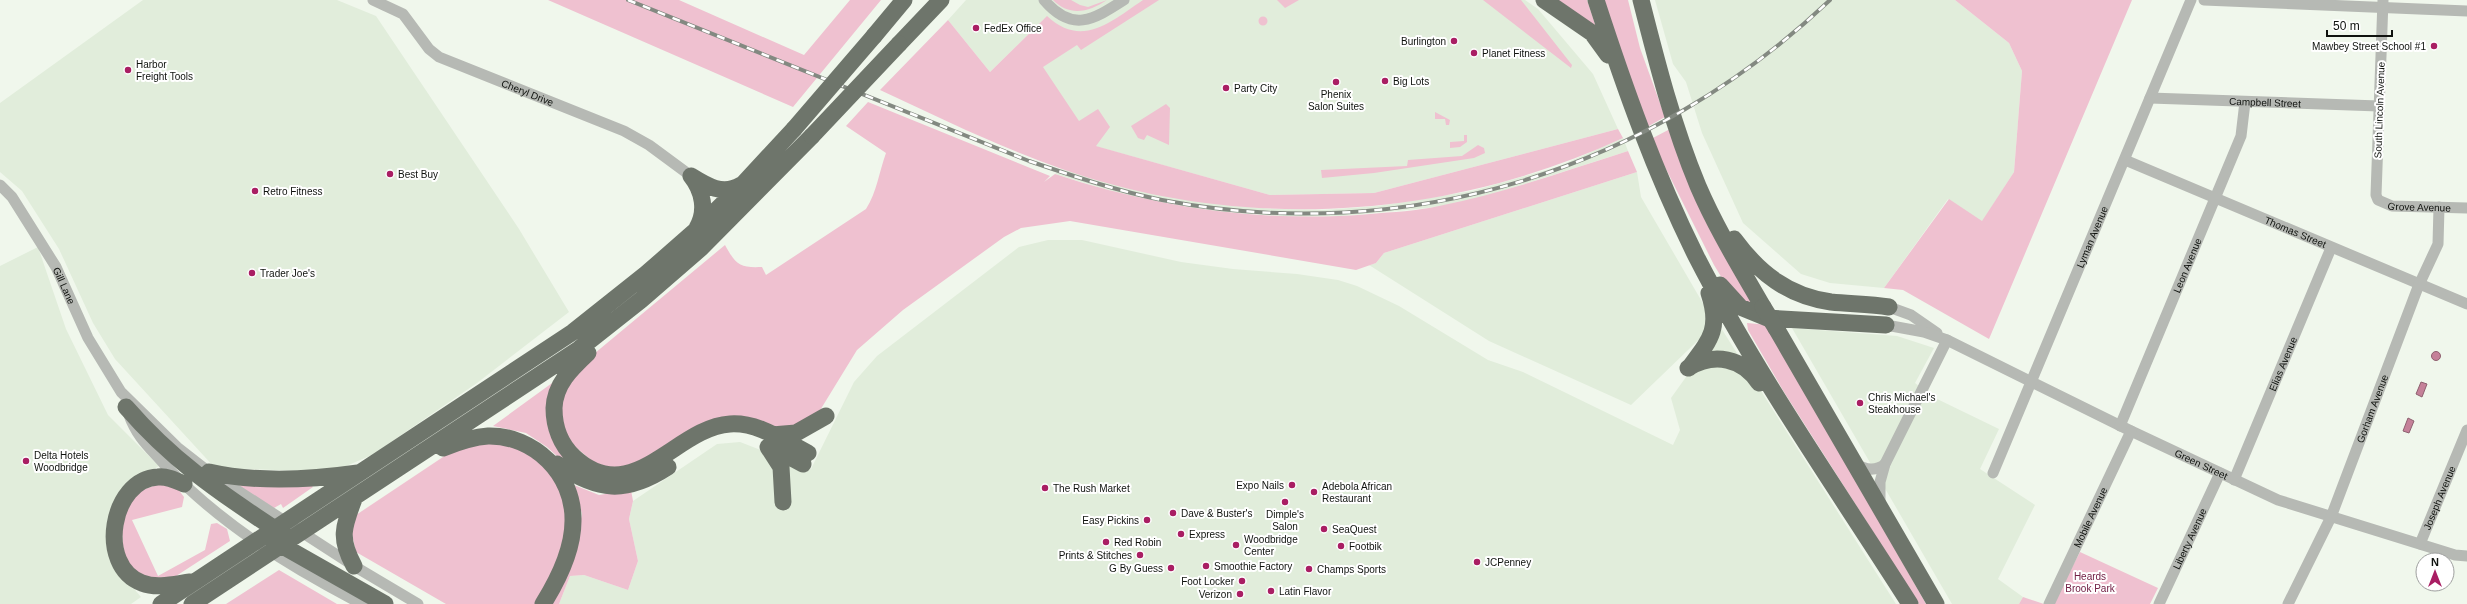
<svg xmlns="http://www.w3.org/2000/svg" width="2467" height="604" font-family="Helvetica,sans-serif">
	<rect width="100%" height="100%" fill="#f0f7ec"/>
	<path fill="#e1eddb" d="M143,0H337L376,16L519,229L569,312L477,383L372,455L332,472L215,468L115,359L93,323L59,249L22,191L0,172V103Z
		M966,0H1525L1538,9L1593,74L1618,129L1374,193L1270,195L1095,146L1042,67L1068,50L1044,19L990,72L948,20Z
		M1655,0H1955L2009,43L2022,71L2014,172L1982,222L1948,199L1884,288L1830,283L1801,274L1743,223L1702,133L1686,82L1673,64Z
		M1623,138L1628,151L1484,197L1438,207L1341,216L1294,217L1204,211L1132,197L1055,174L1062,169L1126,187L1173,197L1227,205L1276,209L1325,210L1378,206L1472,191L1557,167Z
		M1637,172L1641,197L1715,324L1631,405L1489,341L1369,265L1376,263L1384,253Z
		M1048,240H1082L1181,262L1233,269L1297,274L1338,280L1357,286L1399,306L1488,360L1523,372L1673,445L1680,430L1671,398L1721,328L1896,604H559L570,576L584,575L628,590L638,561L629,519L633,501L717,444L740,442L811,469L854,382L877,356L1019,247Z
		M38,247L66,329L108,415L159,466L125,486L111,508L108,522L124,577L141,597L131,604H0V266Z
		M1792,328L1897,336L1934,348L1915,383L1933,397L1999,429L1980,469L2035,505L1998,579L2023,597L2019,604H1952Z"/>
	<path fill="#efc1d0" d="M548,0H679L804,55L850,0H881L793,107Z
		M1053,0H1071L1080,5L1088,7L1107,0C1089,12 1070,17 1053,0Z
		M1143,0H1159L1081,50L1077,45L1043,67L1079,121L1098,109L1110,127L1096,146L1270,195L1374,193L1618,129L1623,138C1448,219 1244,233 1062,169C999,147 940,118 880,90L948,20L990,72L1047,16C1082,49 1112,21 1143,0Z
		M1277,0H1299L1285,8Z
		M1483,0H1521L1572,65L1571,68Z
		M1553,0H1587L1598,33Z
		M1601,0H1628L1640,48L1665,117L1647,127Z
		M1955,0H2132L1989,339L1903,290L1884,288L1949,199L1982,221L2014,172L2022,71L2009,43Z
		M1258.5 21a4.5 4.5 0 1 1 9 0a4.5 4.5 0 1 1-9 0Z
		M868,102L1050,176L1044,182L1055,174C1157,208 1262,223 1370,214C1393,212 1417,211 1439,206C1504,193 1565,171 1628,151L1637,172L1384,253L1376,263L1356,270L1070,221L1021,228L1004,237L903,310L857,350L819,412L794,430L744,420L654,457L615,470L597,465L572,444L560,422L564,388L583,363L725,245C736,265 740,268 762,267L766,275L866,209C877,192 879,172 886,153L846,126Z
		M1166,104L1170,108L1169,145L1147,135L1144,140L1138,138L1131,126Z
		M1435,112L1450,120L1449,125H1446L1445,119H1435Z
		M1670,129L1758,308L1731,293L1714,265L1651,139Z
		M1464,135H1467V142L1460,147L1450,148V142L1464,141Z
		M1478,145L1484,148L1485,153L1474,158L1374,173L1322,178L1321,170L1407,166L1408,160L1462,156Z
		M1747,323L1768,325L1926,604H1919L1784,392L1748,330Z
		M559,378L549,392L570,468L547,447L526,433L493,426Z
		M489,440C499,442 509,443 519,446C552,456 571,496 569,528C567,553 548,583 537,604H446L356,552L351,530L356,515L461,445Z
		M228,479L312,486L313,487L283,508L281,504L274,508Z
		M159,484L178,489L184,497L182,507L132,520L158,576L205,550L211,524L217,523L227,529L230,541L173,578L144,579L124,559L121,517L137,492Z
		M574,485L599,495L631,490L633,501L629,519L638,561L628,590L584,575L570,576L559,604H549L571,563L582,514Z
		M2080,552L2158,588L2150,604H2053Z
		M279,570L337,604H226Z
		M2023,597L2044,604H2019Z"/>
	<path fill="#c58199" stroke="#8e606f" d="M2431.5 356a4.5 4.5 0 1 1 9 0a4.5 4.5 0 1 1-9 0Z
		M2421,382L2427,384L2422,397L2416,394Z
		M2408,418L2414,421L2409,433L2403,431Z"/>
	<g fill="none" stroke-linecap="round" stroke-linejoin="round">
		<g stroke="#b6b9b4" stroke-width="11">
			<path id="s1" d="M373,0L403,14L429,49L439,57L624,131L649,145L691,176"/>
			<path d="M1044,0C1072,33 1093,20 1124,0"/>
			<path d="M2204,0L2467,11"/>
			<path id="s2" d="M2383,0L2376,195L2378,200L2392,206L2467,208"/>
			<path id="s3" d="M2150,98L2379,106"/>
			<path id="s4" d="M2125,160L2467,304"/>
			<path id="s5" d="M0,185L12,197L56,267L88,338L121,392L177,447L209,472L354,566L418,604"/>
			<path d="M1889,307L1911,315L1937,333"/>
			<path id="s6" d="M1886,325L1924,332L1947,340L2131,431L2278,500L2455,555L2467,556"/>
			<path d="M129,415C137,437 149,447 164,464C219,523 290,567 362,604"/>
			<path id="s7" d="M2120,426L2241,136L2245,102"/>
			<path d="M1855,463C1865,470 1875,472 1885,464"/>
			<path id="s8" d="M1993,473L2191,0"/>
			<path id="s9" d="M2234,480L2331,248"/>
			<path d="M1880,504V482L1885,464L1947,340"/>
			<path id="s10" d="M2420,544L2467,430"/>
			<path id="s11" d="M2049,604L2131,431"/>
			<path id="s12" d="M2159,604L2220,473"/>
			<path id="s13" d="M2288,604L2331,517L2418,287L2438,244L2439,207"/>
		</g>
		<path stroke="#6e756b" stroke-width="17" d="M1544,0L1592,33L1608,55
			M1596,0C1625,89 1654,171 1696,256C1758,377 1837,489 1910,604
			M1641,0C1657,63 1673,126 1698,186C1716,228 1740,267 1763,307
			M874,36L904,0
			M899,44L941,0
			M691,176C703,191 707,211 697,228
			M691,176C707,186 723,196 741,185
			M1734,239C1759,273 1788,296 1831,302C1850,304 1870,304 1889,307
			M1720,285L1740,307L1767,318L1886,325
			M1776,328L1936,604
			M588,353C571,369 555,384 554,408C554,427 561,445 574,457C632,511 676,427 730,424C758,422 784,441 808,453
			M1688,368C1714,352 1743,358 1759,383
			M1689,368C1710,340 1721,329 1709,293
			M126,407C171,459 217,491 275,529L284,533
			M772,435L796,433L826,416
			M768,447L781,467L783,502
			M443,448C458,442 472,437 488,436C534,435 574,474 573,521C573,550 558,580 543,604
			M775,449L803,464
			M557,464C598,491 625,495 668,467
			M209,472C257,483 309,480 358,473
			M184,484C175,480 167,476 158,477C111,479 96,566 142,583C157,589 175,584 190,582
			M354,499C343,528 339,538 354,566
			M274,541L385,604
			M161,604L573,332L646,274L694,232L743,184L794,129
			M192,604L579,349L641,300L701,248L812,136"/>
		<defs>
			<path id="rail" d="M628,0L1029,161C1073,176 1117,191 1162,200C1407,247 1651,170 1830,0"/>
		</defs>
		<use href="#rail" stroke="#838981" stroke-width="4"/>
		<use href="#rail" stroke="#fff" stroke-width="2.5" stroke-dasharray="8" stroke-linecap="butt"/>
		<path stroke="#6e756b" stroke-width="17" d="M794,129L874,36
			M812,136L899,44
			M1763,307L1776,328"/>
	</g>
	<g fill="#a91e63" stroke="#fff" stroke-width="1.5">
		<circle cx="976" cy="28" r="4"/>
		<circle cx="1454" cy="41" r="4"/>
		<circle cx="2434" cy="46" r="4"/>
		<circle cx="1474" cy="53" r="4"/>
		<circle cx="128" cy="70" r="4"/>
		<circle cx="1385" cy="81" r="4"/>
		<circle cx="1336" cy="82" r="4"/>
		<circle cx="1226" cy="88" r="4"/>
		<circle cx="390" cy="174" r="4"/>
		<circle cx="255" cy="191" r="4"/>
		<circle cx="252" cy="273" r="4"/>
		<circle cx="1860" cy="403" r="4"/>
		<circle cx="26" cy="461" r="4"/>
		<circle cx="1292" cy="485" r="4"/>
		<circle cx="1045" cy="488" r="4"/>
		<circle cx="1314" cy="492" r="4"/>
		<circle cx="1285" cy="502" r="4"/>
		<circle cx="1173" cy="513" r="4"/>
		<circle cx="1147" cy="520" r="4"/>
		<circle cx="1324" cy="529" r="4"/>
		<circle cx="1181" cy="534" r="4"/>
		<circle cx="1106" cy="542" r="4"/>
		<circle cx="1236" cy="545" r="4"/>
		<circle cx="1341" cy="546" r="4"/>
		<circle cx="1140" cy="555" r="4"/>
		<circle cx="1477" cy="562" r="4"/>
		<circle cx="1206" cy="566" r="4"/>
		<circle cx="1171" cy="568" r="4"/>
		<circle cx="1309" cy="569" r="4"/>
		<circle cx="1242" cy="581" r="4"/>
		<circle cx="1271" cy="591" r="4"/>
		<circle cx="1240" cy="594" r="4"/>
	</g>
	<g text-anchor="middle" stroke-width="4" stroke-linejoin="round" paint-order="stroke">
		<g font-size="10" fill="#0f120e" stroke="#fff" text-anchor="start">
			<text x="984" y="32">FedEx Office</text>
			<text x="1446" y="45" text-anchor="end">Burlington</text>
			<text x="2426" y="50" text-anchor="end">Mawbey Street School #1</text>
			<text x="1482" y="57">Planet Fitness</text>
			<text x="136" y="68">Harbor<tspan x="136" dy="12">Freight Tools</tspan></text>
			<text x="1393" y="85">Big Lots</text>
			<text x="1234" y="92">Party City</text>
			<text x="1336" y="98" text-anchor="middle">Phenix<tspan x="1336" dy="12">Salon Suites</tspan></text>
			<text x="398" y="178">Best Buy</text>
			<text x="263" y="195">Retro Fitness</text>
			<text x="260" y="277">Trader Joe's</text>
			<text x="1868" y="401">Chris Michael's<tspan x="1868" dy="12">Steakhouse</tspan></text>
			<text x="34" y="459">Delta Hotels<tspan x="34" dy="12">Woodbridge</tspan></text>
			<text x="1284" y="489" text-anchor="end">Expo Nails</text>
			<text x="1322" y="490">Adebola African<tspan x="1322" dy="12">Restaurant</tspan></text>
			<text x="1053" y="492">The Rush Market</text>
			<text x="1181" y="517">Dave &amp; Buster's</text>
			<text x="1285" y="518" text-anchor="middle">Dimple's<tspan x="1285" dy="12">Salon</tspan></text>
			<text x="1139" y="524" text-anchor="end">Easy Pickins</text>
			<text x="1332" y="533">SeaQuest</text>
			<text x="1189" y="538">Express</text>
			<text x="1244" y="543">Woodbridge<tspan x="1244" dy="12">Center</tspan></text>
			<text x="1114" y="546">Red Robin</text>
			<text x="1349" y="550">Footbik</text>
			<text x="1132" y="559" text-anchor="end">Prints &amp; Stitches</text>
			<text x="1485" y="566">JCPenney</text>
			<text x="1214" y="570">Smoothie Factory</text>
			<text x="1163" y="572" text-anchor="end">G By Guess</text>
			<text x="1317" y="573">Champs Sports</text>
			<text x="1234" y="585" text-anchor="end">Foot Locker</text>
			<text x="1279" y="595">Latin Flavor</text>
			<text x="1232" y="598" text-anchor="end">Verizon</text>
		</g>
		<g font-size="10" fill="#0f120e" stroke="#fff">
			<text dy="4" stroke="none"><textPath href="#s1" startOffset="185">Cheryl Drive</textPath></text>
			<text dy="4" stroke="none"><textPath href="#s3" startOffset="115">Campbell Street</textPath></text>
			<text transform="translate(2379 110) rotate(-88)" y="4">South Lincoln Avenue</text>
			<text dy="4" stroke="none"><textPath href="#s2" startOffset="243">Grove Avenue</textPath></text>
			<text dy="4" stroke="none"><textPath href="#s4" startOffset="185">Thomas Street</textPath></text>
			<text dy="4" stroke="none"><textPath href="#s8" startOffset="256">Lyman Avenue</textPath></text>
			<text dy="4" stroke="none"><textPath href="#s7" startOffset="174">Leon Avenue</textPath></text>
			<text dy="4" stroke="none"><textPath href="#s5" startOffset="120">Gill Lane</textPath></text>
			<text dy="4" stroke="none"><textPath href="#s9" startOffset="126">Elias Avenue</textPath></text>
			<text dy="4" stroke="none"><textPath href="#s13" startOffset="213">Gorham Avenue</textPath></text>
			<text dy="4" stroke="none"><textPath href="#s6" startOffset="346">Green Street</textPath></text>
			<text dy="4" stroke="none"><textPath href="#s10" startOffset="50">Joseph Avenue</textPath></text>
			<text dy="4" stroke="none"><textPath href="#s11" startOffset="96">Mobile Avenue</textPath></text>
			<text dy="4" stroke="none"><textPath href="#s12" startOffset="72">Liberty Avenue</textPath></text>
		</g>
		<g font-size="10" fill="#722045" stroke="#fff">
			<text x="2090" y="580">Heards<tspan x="2090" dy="12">Brook Park</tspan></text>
		</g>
	</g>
	<g transform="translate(2435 572)"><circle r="19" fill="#ffffff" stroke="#9fa09f"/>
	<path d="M0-3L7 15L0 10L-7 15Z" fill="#a91e63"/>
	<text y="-6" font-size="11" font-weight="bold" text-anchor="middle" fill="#0f120e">N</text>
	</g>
	<path d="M2327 30v6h65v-6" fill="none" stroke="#0f120e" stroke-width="2"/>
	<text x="2333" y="30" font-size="12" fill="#0f120e" stroke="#ffffff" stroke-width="3" paint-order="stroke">50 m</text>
</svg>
